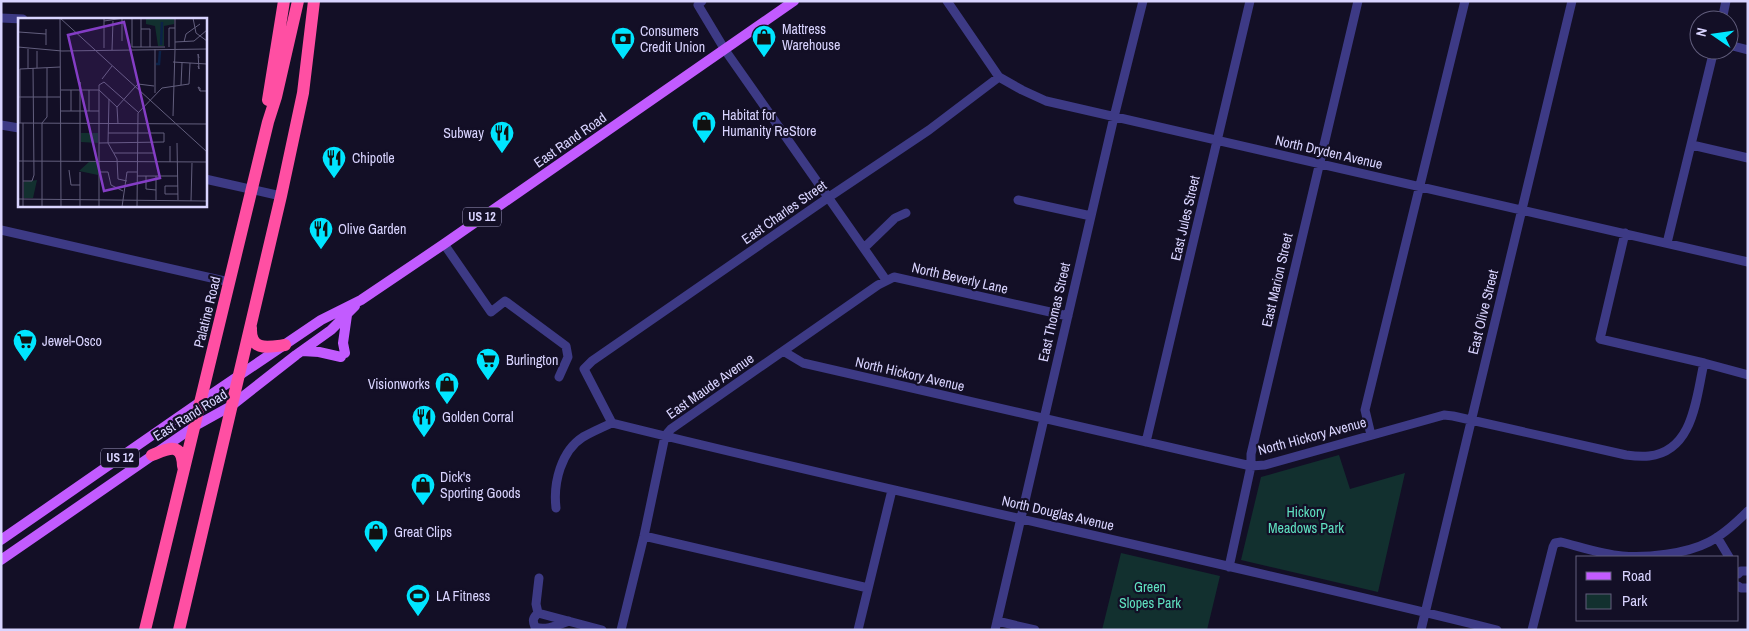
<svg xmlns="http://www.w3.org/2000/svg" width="1749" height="631" font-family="'Archivo Narrow',sans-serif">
	<rect width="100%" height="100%" fill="#130f26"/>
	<path fill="#12302f" d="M1339,455L1350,489L1405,473L1378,592L1241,560L1261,477Z
		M1121,553L1220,576L1207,630H1102Z"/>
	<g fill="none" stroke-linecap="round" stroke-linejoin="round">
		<path stroke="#3d3a85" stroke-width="9" d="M702,1L698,5L725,50L886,280
			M947,1L999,77L1022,90L1046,101L1748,262
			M1,18L23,19
			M1722,20L1726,1
			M1729,45L1748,50
			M1,125L19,128
			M1692,145L1748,158
			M205,179L281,196
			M1018,200L1091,216
			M1,230L229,282
			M1625,233L1600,339L1704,363L1748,375
			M1667,243L1714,50
			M444,244L491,312L505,301L566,346L568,357L559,377
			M864,248L895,218L906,213
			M783,351L803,363L1251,466L1265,465L1444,415L1453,416L1626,455C1633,456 1641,457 1649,456C1694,451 1696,397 1704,363
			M612,423C906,496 1203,557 1497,630
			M612,423L584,369L592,361L829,197L929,130L999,77
			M1371,435L1365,410L1465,1
			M1146,442L1250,1
			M556,508C553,483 561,451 583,437C592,432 603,427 612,423
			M644,536L868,588
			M1717,537L1729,557
			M1229,567L1251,466V454L1358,1
			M1738,574L1741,571H1748
			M1738,586L1741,588H1748
			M538,613L536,604L539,578
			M569,621C558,625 546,631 535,627C532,620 533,618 538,613L602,630
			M997,621L1035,630
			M621,630L644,536L665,436L671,429L878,285L894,277L1068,316
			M858,630L892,490
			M995,630L1114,117L1143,1
			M1421,630L1572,1
			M1532,630L1553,547L1555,543L1561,542C1581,547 1602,554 1622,556C1647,558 1686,554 1709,542C1723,535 1736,523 1748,511"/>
		<path stroke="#c25bff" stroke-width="10" d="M302,351L319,352L341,357
			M345,353L343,343L347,315
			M1,540L200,402L321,320L361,300L444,244L794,1
			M1,560L195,426L231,406L296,355L331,330L355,306"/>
		<path stroke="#ff4fa3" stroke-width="12" d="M268,100L284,1
			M251,328C250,352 269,347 285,345
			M152,455C168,449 182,441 183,466
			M145,630L268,122L276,97L298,1
			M179,630L281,196L303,93L314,1"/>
	</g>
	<defs>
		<symbol id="shop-pin" viewBox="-11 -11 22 30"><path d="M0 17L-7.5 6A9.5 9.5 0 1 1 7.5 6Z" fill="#00e5ff" stroke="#130f26"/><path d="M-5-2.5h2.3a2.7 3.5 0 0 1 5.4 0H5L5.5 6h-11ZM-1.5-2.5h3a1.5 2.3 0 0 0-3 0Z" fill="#111"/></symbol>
		<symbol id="bank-pin" viewBox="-11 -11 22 30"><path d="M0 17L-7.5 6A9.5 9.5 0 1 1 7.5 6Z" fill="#00e5ff" stroke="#130f26"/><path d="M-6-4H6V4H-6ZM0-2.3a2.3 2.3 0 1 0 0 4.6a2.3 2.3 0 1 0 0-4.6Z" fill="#111"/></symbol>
		<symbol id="restaurant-pin" viewBox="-11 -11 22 30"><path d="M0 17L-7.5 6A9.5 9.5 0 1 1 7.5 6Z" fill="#00e5ff" stroke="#130f26"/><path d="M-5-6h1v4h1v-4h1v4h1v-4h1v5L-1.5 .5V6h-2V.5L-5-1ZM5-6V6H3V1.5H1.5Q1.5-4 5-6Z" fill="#111"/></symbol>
		<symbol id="supermarket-pin" viewBox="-11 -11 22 30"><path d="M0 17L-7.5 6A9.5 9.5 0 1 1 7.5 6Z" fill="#00e5ff" stroke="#130f26"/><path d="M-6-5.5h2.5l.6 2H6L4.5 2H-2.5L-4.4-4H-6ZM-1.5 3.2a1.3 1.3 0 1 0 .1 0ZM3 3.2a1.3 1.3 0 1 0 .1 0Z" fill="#111"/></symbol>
		<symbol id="stadium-pin" viewBox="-11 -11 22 30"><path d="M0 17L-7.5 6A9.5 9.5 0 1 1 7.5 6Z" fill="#00e5ff" stroke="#130f26"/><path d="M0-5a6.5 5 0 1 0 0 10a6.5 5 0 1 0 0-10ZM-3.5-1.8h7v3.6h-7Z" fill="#111"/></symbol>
	</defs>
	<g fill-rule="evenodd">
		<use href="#shop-pin" x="750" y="23" width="28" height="38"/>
		<use href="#bank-pin" x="609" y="25" width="28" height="38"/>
		<use href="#shop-pin" x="690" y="109" width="28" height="38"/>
		<use href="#restaurant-pin" x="488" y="119" width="28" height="38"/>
		<use href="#restaurant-pin" x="320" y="144" width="28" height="38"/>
		<use href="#restaurant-pin" x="307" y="215" width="28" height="38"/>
		<use href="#supermarket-pin" x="11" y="327" width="28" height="38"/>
		<use href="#supermarket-pin" x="474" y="346" width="28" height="38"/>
		<use href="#shop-pin" x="433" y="370" width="28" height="38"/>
		<use href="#restaurant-pin" x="410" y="403" width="28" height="38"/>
		<use href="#shop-pin" x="409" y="471" width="28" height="38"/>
		<use href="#shop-pin" x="362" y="518" width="28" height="38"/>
		<use href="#stadium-pin" x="404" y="582" width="28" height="38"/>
	</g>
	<g text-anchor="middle" stroke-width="4.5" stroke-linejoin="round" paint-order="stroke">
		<g fill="#130f26" stroke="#9e99be" stroke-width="1">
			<rect x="463" y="207.5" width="38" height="19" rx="4"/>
			<rect x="101" y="448.5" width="38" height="19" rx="4"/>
		</g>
		<g font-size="12" font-weight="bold" fill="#d9d4ff">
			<text x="482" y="221">US 12</text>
			<text x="120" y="462">US 12</text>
		</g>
		<g font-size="14" fill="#d9d4ff" stroke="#130f26" text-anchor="start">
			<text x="782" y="34">Mattress<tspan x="782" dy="16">Warehouse</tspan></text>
			<text x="640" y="36">Consumers<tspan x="640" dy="16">Credit Union</tspan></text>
			<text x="722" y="120">Habitat for<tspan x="722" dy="16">Humanity ReStore</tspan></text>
			<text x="484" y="138" text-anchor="end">Subway</text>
			<text x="352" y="163">Chipotle</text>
			<text x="338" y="234">Olive Garden</text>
			<text x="42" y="346">Jewel-Osco</text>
			<text x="506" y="365">Burlington</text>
			<text x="430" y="389" text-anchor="end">Visionworks</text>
			<text x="442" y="422">Golden Corral</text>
			<text x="440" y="482">Dick's<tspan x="440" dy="16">Sporting Goods</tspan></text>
			<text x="394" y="537">Great Clips</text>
			<text x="436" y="601">LA Fitness</text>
		</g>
		<g font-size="14" fill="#d9d4ff" stroke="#130f26">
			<text transform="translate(570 140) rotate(-35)" y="5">East Rand Road</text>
			<text transform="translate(1329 152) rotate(13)" y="5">North Dryden Avenue</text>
			<text transform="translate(784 212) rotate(-35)" y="5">East Charles Street</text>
			<text transform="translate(1185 218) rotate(-77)" y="5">East Jules Street</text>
			<text transform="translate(960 278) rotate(13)" y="5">North Beverly Lane</text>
			<text transform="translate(1277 280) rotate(-77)" y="5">East Marion Street</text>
			<text transform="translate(207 312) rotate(-76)" y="5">Palatine Road</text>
			<text transform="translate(1054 312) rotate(-77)" y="5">East Thomas Street</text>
			<text transform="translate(1483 312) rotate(-76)" y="5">East Olive Street</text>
			<text transform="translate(910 374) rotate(13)" y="5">North Hickory Avenue</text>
			<text transform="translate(710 386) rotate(-35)" y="5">East Maude Avenue</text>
			<text transform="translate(190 415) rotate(-32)" y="5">East Rand Road</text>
			<text transform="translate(1312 436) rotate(-15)" y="5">North Hickory Avenue</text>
			<text transform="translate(1058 513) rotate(13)" y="5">North Douglas Avenue</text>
		</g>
		<g font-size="14" fill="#5fe0c0" stroke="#130f26">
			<text x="1306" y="517">Hickory<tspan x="1306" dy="16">Meadows Park</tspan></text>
			<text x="1150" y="592">Green<tspan x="1150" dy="16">Slopes Park</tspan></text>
		</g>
	</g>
	<g transform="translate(18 18)">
		<rect width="189" height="189" fill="#130f26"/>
		<path d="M128,0H156V6L146,8V28H140L137,8L128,6ZM63,115H80V125L63,124ZM71,144H80V157L61,153ZM19,162L15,180H6V164Z" fill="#12302f"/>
		<path fill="none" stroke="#0c2248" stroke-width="2.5" d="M143,27L144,4M138,46H141L142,33"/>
		<path fill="none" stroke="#625e7d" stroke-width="1" d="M42,0L189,134M42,0L43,189M86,0V30M114,0V29H147M175,0L178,15L189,23M104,1V23M86,3L106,0M123,11H132V29M1,14L28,16M157,24L176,23L189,12M166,24L168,16L182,6M0,27L1,0M28,27V11M0,29L44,33L189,31M123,29V0M151,29V10H157M10,31V50M137,31V75M157,31V0M94,32L95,3M19,33V50M155,44L189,46M180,48L181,51L180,36L181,40M84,61L94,48M171,66L172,45M81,67L86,64L120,94M163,67L164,45M43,72H81L99,89M53,72V93M71,72V93M182,73L180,69L182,70V73H189M1,79H42M91,81L90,125L99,141L100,161L109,163M43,93H81M155,98L157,32M0,105L189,106M2,105V51L42,49M24,105L29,99V50M100,106L99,89L117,69L120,66L136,68M81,125L146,124V115H90M159,125L160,182M96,135H137M0,143L189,144M62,143V64V67M152,144V128M51,152L53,167H62M62,154V189M81,154H90L93,167L105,173M119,158H160M128,158V171L138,172M5,163H14L16,157L15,50M160,168H147V176H160M0,181L189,183M138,182V158M173,183L174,145M5,189V105M24,189V105M81,189V67M104,189L109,154H119M119,189L120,95L144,70L171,66"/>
		<path fill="#843dc5" fill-opacity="0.15" stroke="#843dc5" stroke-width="2.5" d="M106,4L142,160L86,173L50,17Z"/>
		<rect width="189" height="189" fill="none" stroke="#d9d4ff" stroke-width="2.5"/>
	</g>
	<rect width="1749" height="631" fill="none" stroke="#d9d4ff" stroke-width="5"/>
	<rect x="1576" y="556" width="162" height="65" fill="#130f26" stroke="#625e7d"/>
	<rect x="1586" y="572" width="25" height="8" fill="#c25bff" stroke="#625e7d"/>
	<text x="1622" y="581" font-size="15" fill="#d9d4ff">Road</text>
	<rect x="1586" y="594" width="25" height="15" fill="#12302f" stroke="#625e7d"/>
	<text x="1622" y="606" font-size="15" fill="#d9d4ff">Park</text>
	<g transform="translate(1714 35) rotate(283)"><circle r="24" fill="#130f26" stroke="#625e7d"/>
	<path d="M0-4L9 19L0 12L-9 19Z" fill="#00e5ff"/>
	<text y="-8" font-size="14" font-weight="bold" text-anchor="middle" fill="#d9d4ff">N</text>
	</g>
</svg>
